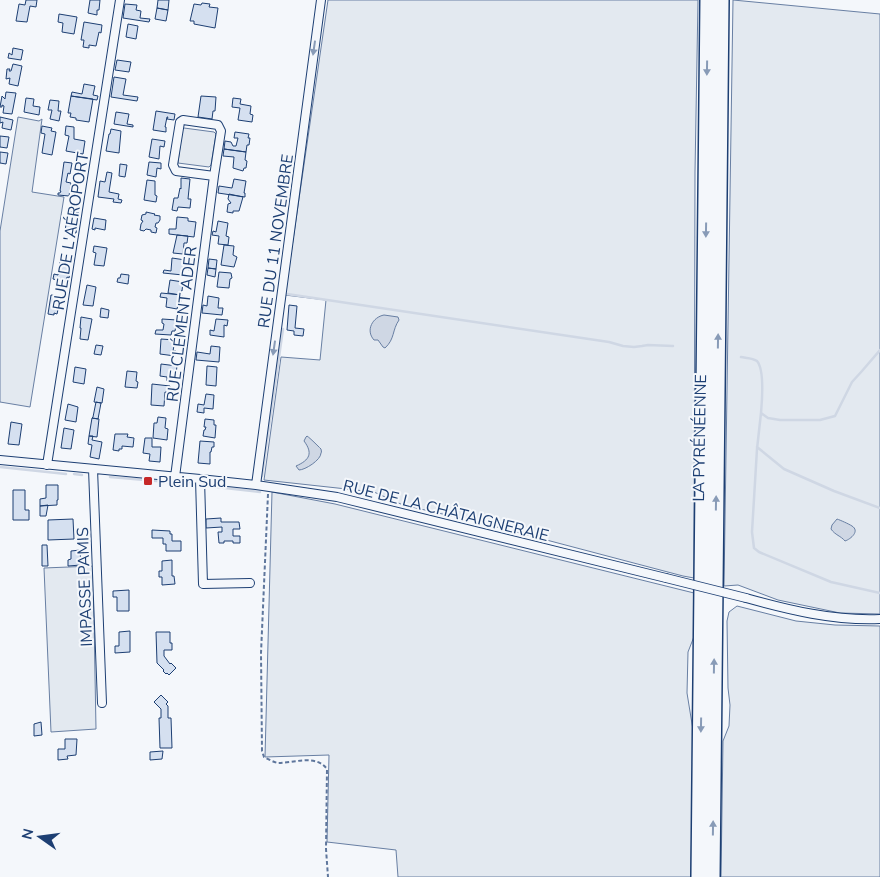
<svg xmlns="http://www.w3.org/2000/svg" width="880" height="877" font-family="'Nunito Sans',sans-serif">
	<rect width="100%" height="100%" fill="#f4f7fb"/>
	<path fill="#e3e9f0" stroke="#687fa3" d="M328,0H698L695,172L694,578L683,576L482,523L403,505L374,492L264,480L281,357L320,360L326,300L285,295Z
		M733,0L880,14V614L840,613L778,600L738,585L724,586Z
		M18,117L39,121L42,119L32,192L64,197L30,407L0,402V231Z
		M184,128L214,132L216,134L211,165L209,167L178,163L182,130Z
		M272,492L335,504L694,593L695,634L688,652L687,693L693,730L691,877H398L396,850L327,842L329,755L265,757Z
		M93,566L96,729L51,732L44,568Z
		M737,606L796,621L835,625L880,626V877H721L723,741L729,726L730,705L728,688L727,621L729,612Z"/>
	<path fill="#cfd7e4" stroke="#687fa3" d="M384,315L398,317L399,320C392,330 395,339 385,348L383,347L378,340H374C365,330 373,317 384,315Z
		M307,436C310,438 318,446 321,449C321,450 322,452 321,453C321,460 305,470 299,470L296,466C310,460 313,453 304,441L306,437Z
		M837,519C840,520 849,524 852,526C860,531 851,539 845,541C841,536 835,535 831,529L832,525Z"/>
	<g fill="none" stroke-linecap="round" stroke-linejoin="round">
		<path stroke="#cfd7e4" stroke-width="2.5" d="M287,294L609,342L623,346L634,347L642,346L648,345L673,346
			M741,357C746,358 753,358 757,361C765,370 762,401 761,413L768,418L780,420H820L835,416L852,382L862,371L880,350
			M761,413L757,449L752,532L754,548L759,552L831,582L880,593
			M757,447L784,469L834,491L880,508
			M0,467L66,474
			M74,474L82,475
			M262,476L283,329
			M110,477L191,484
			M207,486L260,492"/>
	</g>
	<path fill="#d5e0f0" stroke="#1d3f73" d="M26,0H37L36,7L30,6L27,22L16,21L19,4L25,5Z
		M90,0H100L99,10H97V15L88,13Z
		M158,0H169L168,10L157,8Z
		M202,3L210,4L209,7L218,8L215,28L194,24V21H190L194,4L201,5Z
		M125,4L137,5L136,10L141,11L140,18L150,19L149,22L123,18Z
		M157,8L168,10L166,21L155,19Z
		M59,14L77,17L74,34L62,32L63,23L58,22Z
		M84,22L102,25L101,33L99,32L96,46L89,45V48L83,47L84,40H81Z
		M128,24L138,26L136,39L126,37Z
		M13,48L23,50L21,60L8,58L9,53L12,55Z
		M117,60L131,62L129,72L115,70Z
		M13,64L22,66L18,86L9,84L10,78L6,79L7,69H10L9,71H11Z
		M114,77L126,79L123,95L138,97L137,101L111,97Z
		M84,84L95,86L93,95L98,96L97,100L71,96L72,92L82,94Z
		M6,92L16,93L12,114L3,113L4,106L2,105V107H0L2,96L5,99Z
		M71,96L93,99L89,122L76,120V118L70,117L71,113H68Z
		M201,96L216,97L215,111H213L212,119L198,117Z
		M26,98L34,99L33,106L40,107L39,115L24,112Z
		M233,98L241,99L240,104L251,106L250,114L253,115L252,122L238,120L240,108L232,107Z
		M50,100L59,101L58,111H61L59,121L50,119L52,110H48Z
		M156,111L175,114L174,120L167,119L168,117H167L165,127H166V132L153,130Z
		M116,112L129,114L127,124L133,125V127L114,124Z
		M0,117L13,120L11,130L2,128L3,122L0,123Z
		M42,126L52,128L51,131L56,132L52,155L42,153L45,134L41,133Z
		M66,126L74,127V139L85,141L83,154L66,151L69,136L65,135Z
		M111,129L121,131L119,153L106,151L109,134H110Z
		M235,132L249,134L248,138H250L249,145H247L246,152L224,149L225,141L231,142L233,146H236L238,138H234Z
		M0,136L9,137L7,148L0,147Z
		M152,139L165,141L164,147L160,146L159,159L149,157Z
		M224,149L246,152L245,160L247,161L246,168H244L243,171L233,168L234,157L223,156Z
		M0,152L8,153L6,164L0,163Z
		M64,162L72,163L70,174L68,173L66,182L71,183L69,196L58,195V193H60L61,191H60Z
		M149,162L161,163V169L157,168L156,177L147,175Z
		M120,164L127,165L125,177L119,176Z
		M107,172L112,173L109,192L119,194L118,199L122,200L121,203L113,202L114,199L98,197L100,181L105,182Z
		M181,178L190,179L188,199H191L190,208L178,207L177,211L172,210L174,198H178L180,188L181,189Z
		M234,179L246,181L244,193H245V197L218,193L219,186L232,188Z
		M147,180L155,181V195L157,196L156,202L144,200Z
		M229,194L243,197L239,211H233V213L227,212L228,204L231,203L228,199Z
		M68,211L79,213L76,233L65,231Z
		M146,212L155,214L154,215L160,216V220L158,223H156L155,227L157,228L156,233L151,232V230L146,229L144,231L140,230L141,224L143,221L141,220L142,215L146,214Z
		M177,217L188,218V221L196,222L194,237L169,234V229H176Z
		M94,218L106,220L105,230L95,228V230L92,229Z
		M218,221L228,223L226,236L229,237L228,245L218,244L219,236L212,235L213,231L216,232Z
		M177,235L188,236L187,243H184L183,254L173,253Z
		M224,245L234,246L233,255L237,257L234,267L221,265Z
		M94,246L107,248L104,266L94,265L96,253L93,252Z
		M172,258L192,261L191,270L184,269L183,275L163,273L164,270L171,271Z
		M209,259L217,260L216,269L208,268Z
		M60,261L69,262L68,271H70L69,278L67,277L66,282L53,279L54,274L58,275Z
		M208,268L216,269L215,277L207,275Z
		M219,272L231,273L232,278L230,279L229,288L217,287Z
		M121,274L129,275L128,284L117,282L118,278H120Z
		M170,280L183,282L182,291H181L180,295L168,293Z
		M87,285L96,287L93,306L83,305Z
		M161,293L182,295L180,305H178L177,309L166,307L167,298L160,297Z
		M51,295L61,296L57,314L54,313V315L48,314Z
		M208,296L219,298L218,308H223L222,315L202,313L203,305L207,306Z
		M289,305L297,306L295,328L304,329L303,336L294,335V331L287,330Z
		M101,308L109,310L108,318L100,317Z
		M81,317L92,319L88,340L80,339L81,328H80Z
		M162,319L177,320L175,331H172L171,335L155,334L156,330H163L164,324L162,323Z
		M216,319L228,320L227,326L224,325V337L210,335V330L214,331Z
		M161,339L175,340L173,351H176L175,356L160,354Z
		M96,345L103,346L101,355L94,354Z
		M211,346L220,347L219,362L196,360L197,352L210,354Z
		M161,364L177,366L175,382L167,381V377L160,376Z
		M207,366L217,367L216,386L206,385Z
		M75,367L86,369L84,384L73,382Z
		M127,371L137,372L136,381L138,382L137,388L125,387Z
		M152,384L170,386V393L165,392L164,406L151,405Z
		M97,387L104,389L102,403L94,402Z
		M206,394L214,395L213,409L204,408V413L197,412L198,404L204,405Z
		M96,402L101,403L98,419L92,418L93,417Z
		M68,404L78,407L76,422L65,420Z
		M158,417L166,418L165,428L168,429L167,440L153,438L154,423H157Z
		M92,418L99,419L97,437L89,436Z
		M205,419L214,420V425H216L215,438L203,436L204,430H205L206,427H204Z
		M11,422L22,424L19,445L8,444Z
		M64,428L74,430L71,449L61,448Z
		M115,434H128L127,437L134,438L133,447L122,446V449H119V451L113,450Z
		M89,436H93L92,440L102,442L99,459L90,457L92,445L88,444Z
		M145,438H152V447H161L160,462L149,461L150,454L143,453Z
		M200,441L214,442V447H212L211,452H210V464L198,463Z
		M46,485H58V500H57V505L40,506V499L46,498Z
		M13,490H25V510H29V520H13Z
		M48,505L46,516H40V506Z
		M221,518V522H239L240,529H233V536H240V543H233V541H224V543H219L218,532H222V527L206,528V519Z
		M73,519L74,539L48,540V520Z
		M152,530L170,531V534H172V541H181V551H166V544H163V538H152Z
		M42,545H47L48,566H42Z
		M80,550L81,565L68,566V560L71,559V551Z
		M172,560V576H174L175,584L162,585V577H159V571H162V561Z
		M129,590V611H117V597H113V591Z
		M130,631V652L115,653V646H119V632Z
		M156,632H170V643H172V650H164V656L170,664L171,663L176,668L169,675L167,673L166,674L163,671L164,670L157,663Z
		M161,695L168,702L166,704L168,706V718H171L172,748H160L159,718H161V709L154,702Z
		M41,722L42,735L34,736V724Z
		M65,739H77L76,755L67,756L68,759L58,760V749H65Z
		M163,751L162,759L150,760V752Z"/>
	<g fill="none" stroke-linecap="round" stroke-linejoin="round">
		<defs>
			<path id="minor" d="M0,460L200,479L256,485L337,497L666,578
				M47,465L120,0
				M93,469L102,703
				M175,477L214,176L221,131L218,125L183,120L180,122L173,165L176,171L214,176
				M200,479L203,584L250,583
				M256,485L321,0
				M746,598C789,610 834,621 880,619"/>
			<path id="motorway" d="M699,877L708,0
				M712,877L721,0"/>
		</defs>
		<use href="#minor" stroke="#1d3f73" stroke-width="10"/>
		<use href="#motorway" stroke="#1d3f73" stroke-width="18"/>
		<path stroke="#5e769c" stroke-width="2" stroke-dasharray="4 2.5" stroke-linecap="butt" d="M268,494L261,653L262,751L264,757C268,759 273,762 278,763C294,763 316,754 327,769L326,849L328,877"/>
		<use href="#minor" stroke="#f4f7fb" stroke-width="8"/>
		<use href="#motorway" stroke="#f4f7fb" stroke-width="15"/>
		<defs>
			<path id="minor-bridge" d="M666,578L746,598"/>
		</defs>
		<use href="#minor-bridge" stroke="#1d3f73" stroke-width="10" stroke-linecap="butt"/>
		<use href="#minor-bridge" stroke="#f4f7fb" stroke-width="8"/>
	</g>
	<defs><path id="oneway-solid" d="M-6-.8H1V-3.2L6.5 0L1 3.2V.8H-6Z" transform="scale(1.25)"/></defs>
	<g fill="#889bb7">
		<use href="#oneway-solid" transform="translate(314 48) rotate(98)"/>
		<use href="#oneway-solid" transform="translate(707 68) rotate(91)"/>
		<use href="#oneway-solid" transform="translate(706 230) rotate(91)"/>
		<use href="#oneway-solid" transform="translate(718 341) rotate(-89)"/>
		<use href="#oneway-solid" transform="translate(274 348) rotate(98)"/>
		<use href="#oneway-solid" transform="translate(716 503) rotate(-89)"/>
		<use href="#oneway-solid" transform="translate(714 666) rotate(-89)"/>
		<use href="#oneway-solid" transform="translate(701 725) rotate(91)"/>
		<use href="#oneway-solid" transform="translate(713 828) rotate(-89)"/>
	</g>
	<rect fill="#c62828" stroke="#f4f7fb" stroke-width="2" x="143" y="476" width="10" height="10" rx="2.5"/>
	<g text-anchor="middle" stroke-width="4" stroke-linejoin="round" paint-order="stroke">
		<g font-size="16" fill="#1d3f73" stroke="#f4f7fb">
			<text transform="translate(70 231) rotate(-81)" y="6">RUE DE L'AÉROPORT</text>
			<text transform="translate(275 241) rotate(-82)" y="6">RUE DU 11 NOVEMBRE</text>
			<text transform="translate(181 324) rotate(-83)" y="6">RUE CLÉMENT ADER</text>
			<text transform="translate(699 438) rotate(-89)" y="6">LA PYRÉNÉENNE</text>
			<text transform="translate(446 510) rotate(14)" y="6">RUE DE LA CHÂTAIGNERAIE</text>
			<text transform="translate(84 587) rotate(-92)" y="6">IMPASSE PAMIS</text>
		</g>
		<g font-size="16" fill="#1d3f73" stroke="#f4f7fb" text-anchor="start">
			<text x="158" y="487">Plein Sud</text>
		</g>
	</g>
	<g transform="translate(40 837) rotate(284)" stroke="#f4f7fb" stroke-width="4" paint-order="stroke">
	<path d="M0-4L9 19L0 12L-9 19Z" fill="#1d3f73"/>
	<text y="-8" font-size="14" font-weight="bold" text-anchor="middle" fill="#1d3f73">N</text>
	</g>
</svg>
